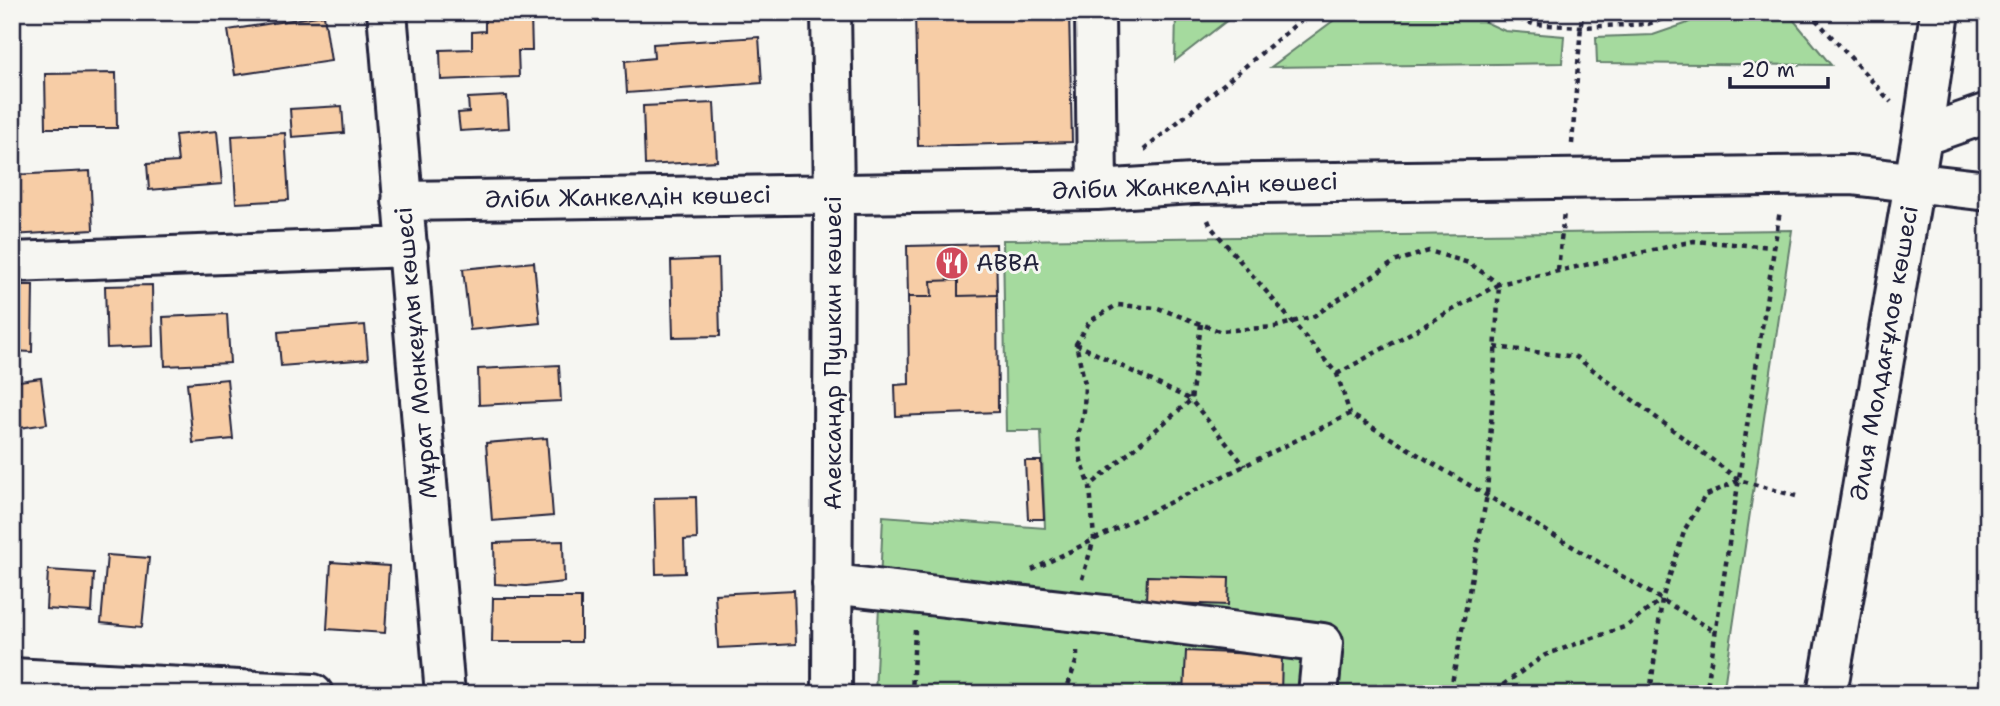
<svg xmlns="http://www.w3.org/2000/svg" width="2000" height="706" font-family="'Shantell Sans',sans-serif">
	<rect width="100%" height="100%" fill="#f6f6f2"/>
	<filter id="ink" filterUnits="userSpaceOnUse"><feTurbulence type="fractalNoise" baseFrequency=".0143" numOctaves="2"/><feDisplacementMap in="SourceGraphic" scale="14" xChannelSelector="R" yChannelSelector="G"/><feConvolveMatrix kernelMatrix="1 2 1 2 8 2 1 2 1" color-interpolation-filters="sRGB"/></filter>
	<g filter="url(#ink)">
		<path fill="#a5da9e" stroke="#647e6c" stroke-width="2" d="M1176,12H1238L1175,61Z
			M1345,12H1463L1505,31L1564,36L1562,63L1271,67Z
			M1709,12H1787L1831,65L1597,63L1596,37L1653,35L1685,24Z
			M1792,230L1723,694H875L883,516L1045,528L1041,431H1006L1003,240Z"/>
		<path fill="#f7cda6" stroke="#22223b" stroke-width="2" d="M651,12H711V14L652,16Z
			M915,12H1069L1072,142L918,146Z
			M324,15L331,61L235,75L228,30Z
			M531,15L532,51H518L519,77L441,80L440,50L472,49V32L485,31V16Z
			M759,37L762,83L627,93L625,61L654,58L653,44Z
			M116,73L117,128H46L45,74Z
			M507,96L509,128L460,131L458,113L469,112L468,98Z
			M714,103L717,161L645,165L643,106Z
			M342,106L344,133L292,137L290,109Z
			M217,131L222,184L149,190L147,164L178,162L175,135Z
			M285,133L289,200L236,203L232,136Z
			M90,171L93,230L12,235V175Z
			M996,244L997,295L958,296V280L931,281L932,297H908L907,246Z
			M718,259L720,336L673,337L671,261Z
			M534,262L540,323L470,330L463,269Z
			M958,280V296L997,295L998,412L896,416L895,385L909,384L908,297H932L931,281Z
			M12,285H33L32,352L12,351Z
			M152,285L153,346L107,348L105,286Z
			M227,314L230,363L165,366L163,317Z
			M365,325L368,359L281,366L278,332Z
			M559,365L561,401L479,405L478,369Z
			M41,378L47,424L12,429V382Z
			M227,379L233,439L193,443L187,383Z
			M547,438L553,516L492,521L486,443Z
			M1025,461H1041L1044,519H1028Z
			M696,497L697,539L684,540L685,573L656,574L654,498Z
			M563,541L564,582L526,586L495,584L494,543Z
			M107,555L149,558L142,627L101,623Z
			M331,562L389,566L385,633L327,629Z
			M48,570L94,573L92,612L46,609Z
			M1147,576L1229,578L1228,605L1146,602Z
			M794,590L796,644L718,648L715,594Z
			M493,598H581V642H492Z
			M1186,651L1282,655L1281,694H1184Z"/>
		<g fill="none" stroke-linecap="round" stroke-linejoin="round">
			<defs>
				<path id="minor" d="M387,12L445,694
					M831,12L834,194L832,694
					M1095,12L1097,190
					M1922,136L1988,113
					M402,201L1097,190L1193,184L1851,175L1988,191
					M12,262L408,247
					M832,584L1131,618L1323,643L1318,694
					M12,678L313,694"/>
				<path id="major" d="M1827,694L1922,136L1940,12"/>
			</defs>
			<use href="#minor" stroke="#22223b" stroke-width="44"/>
			<use href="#major" stroke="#22223b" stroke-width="44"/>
			<path stroke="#22223b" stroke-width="4.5" stroke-dasharray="5 5" stroke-linecap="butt" d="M1500,12L1533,24L1581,27L1648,24L1682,12
				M1809,12L1891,102
				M1572,144L1582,12
				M1144,150L1311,12
				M1208,220L1211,227L1337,374L1350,414
				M1558,270L1564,212
				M1201,324L1191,400L1245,466
				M1076,344L1191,400L1090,486
				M1495,347L1576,357L1739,480
				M1337,374L1499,284L1487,495L1450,694
				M1032,570L1350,414L1716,632
				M1082,579L1094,539L1090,486L1081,461L1078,435L1084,412L1085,384L1076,344L1090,321L1117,305L1158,308L1219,331L1275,327L1314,316L1394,262L1429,251L1469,263L1499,284L1694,241L1774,247
				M912,694L915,630
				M1065,694L1077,659V646
				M1499,694L1504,684L1545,655L1627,626L1661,600
				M1650,694L1662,599L1685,529L1705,496L1739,480L1796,496
				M1706,694L1780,210"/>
			<use href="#minor" stroke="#f6f6f2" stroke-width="38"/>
			<use href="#major" stroke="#f6f6f2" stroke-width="38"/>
		</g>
	</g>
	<defs>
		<symbol id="restaurant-disc" viewBox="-11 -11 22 22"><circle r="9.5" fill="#d1495b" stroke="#f6f6f2"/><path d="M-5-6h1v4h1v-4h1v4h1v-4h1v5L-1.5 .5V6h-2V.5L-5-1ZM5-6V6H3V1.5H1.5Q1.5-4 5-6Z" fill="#fff"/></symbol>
	</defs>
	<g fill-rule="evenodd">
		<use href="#restaurant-disc" x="933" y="244" width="38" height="38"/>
	</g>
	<g text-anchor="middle" stroke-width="6" stroke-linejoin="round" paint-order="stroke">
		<g font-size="24" fill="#22223b" stroke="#f6f6f2">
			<text transform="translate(1195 186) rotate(-2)" y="8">Әліби Жанкелдін көшесі</text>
			<text transform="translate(628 197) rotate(-1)" y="8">Әліби Жанкелдін көшесі</text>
			<text transform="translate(416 353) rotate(-95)" y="8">Мұрат Монкеұлы көшесі</text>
			<text transform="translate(833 353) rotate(-90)" y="8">Александр Пушкин көшесі</text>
			<text transform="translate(1884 353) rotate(-80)" y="8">Әлия Молдағұлов көшесі</text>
		</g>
		<g font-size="24" fill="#22223b" stroke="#f6f6f2" text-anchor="start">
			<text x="976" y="271">ABBA</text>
		</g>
	</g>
	<rect width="2000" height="706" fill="none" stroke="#f6f6f2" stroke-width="42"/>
	<rect x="21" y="21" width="1958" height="664" fill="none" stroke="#22223b" stroke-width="2.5" filter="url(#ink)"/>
	<path d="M1730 77v10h98v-10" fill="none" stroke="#22223b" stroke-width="3.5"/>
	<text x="1741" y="77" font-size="21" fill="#22223b" stroke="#f6f6f2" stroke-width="5" paint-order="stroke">20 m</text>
</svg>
